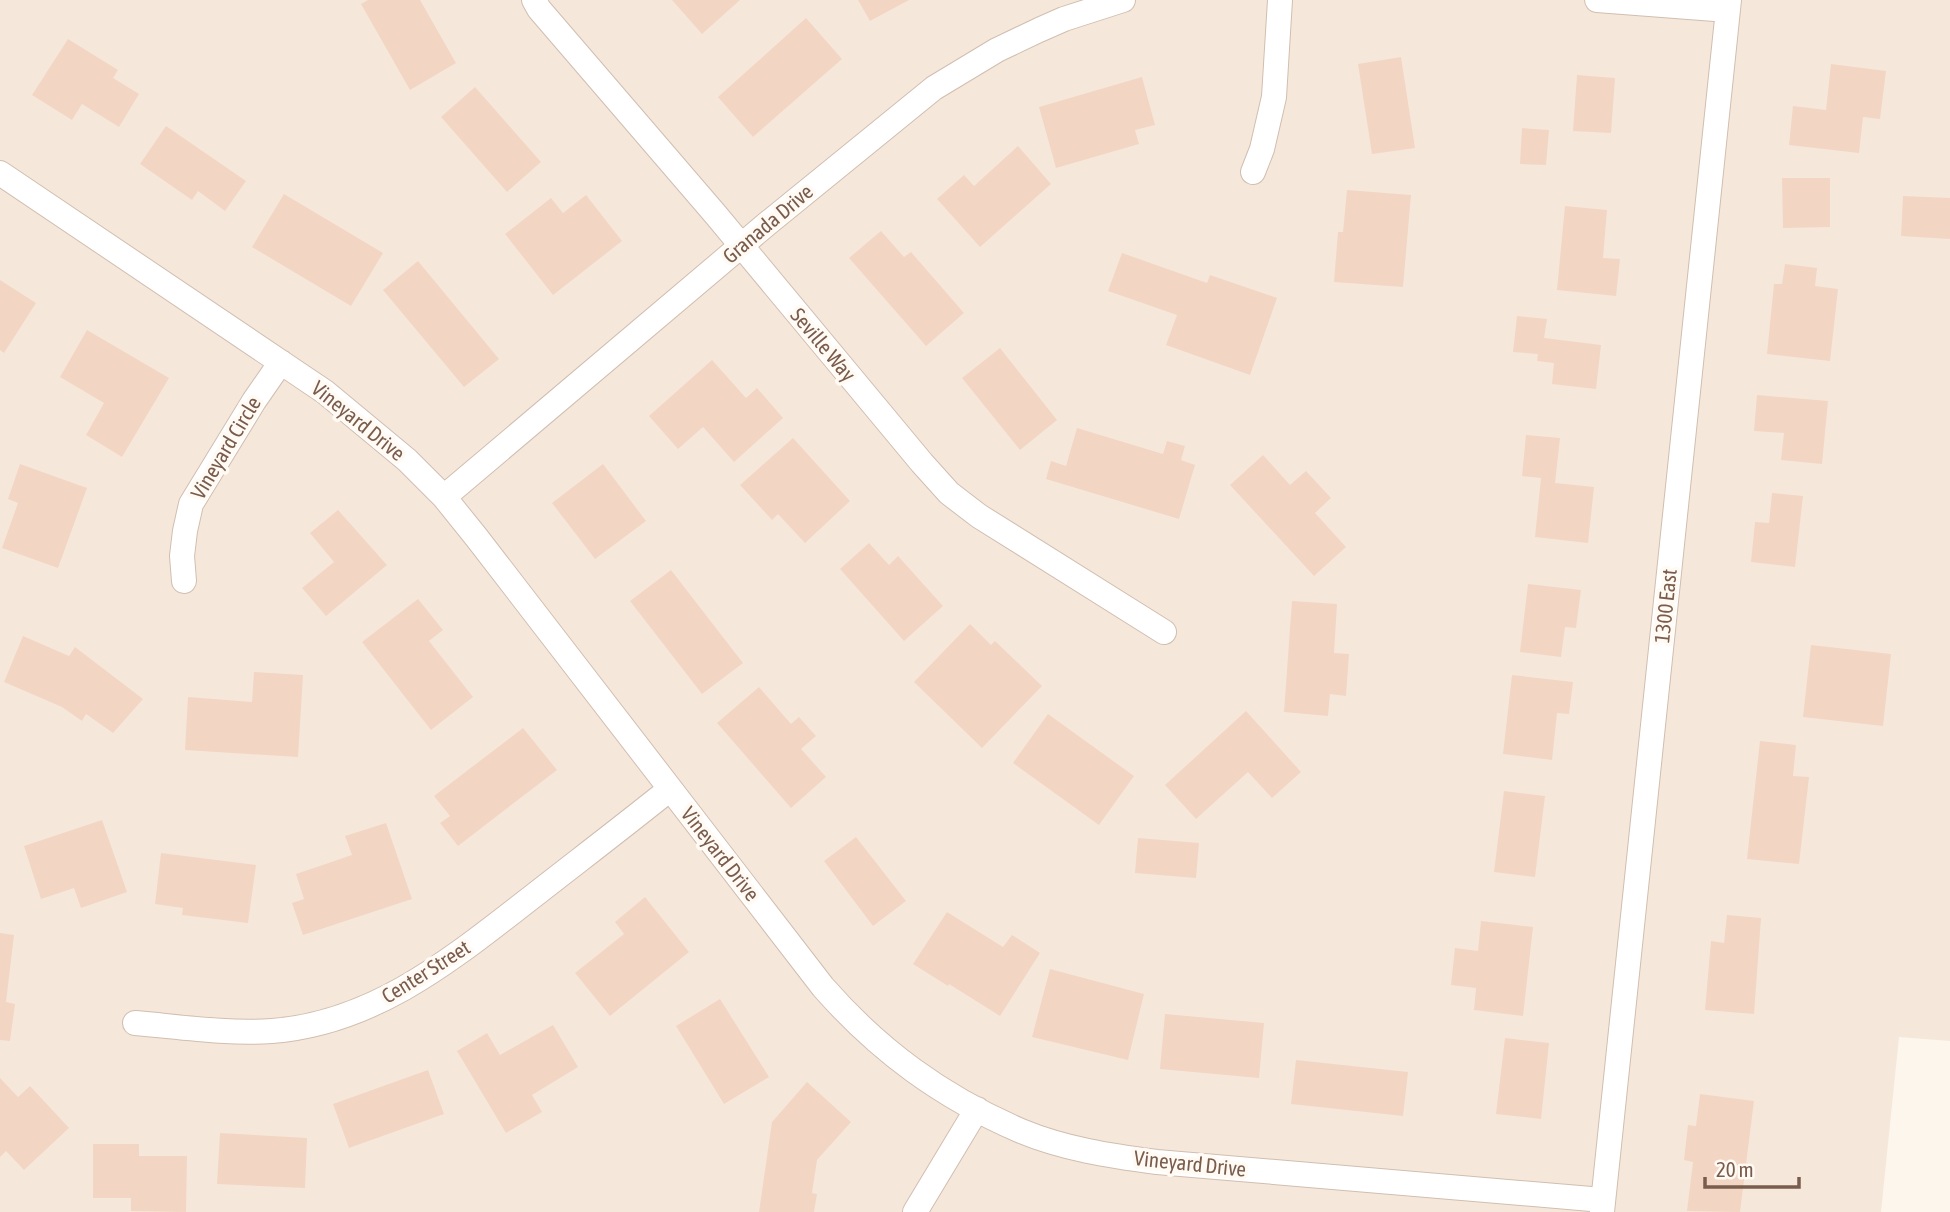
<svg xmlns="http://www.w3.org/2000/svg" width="1950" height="1212" font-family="'Asap Condensed',sans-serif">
	<rect width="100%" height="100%" fill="#fdf6ec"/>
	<path fill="#f5e8da" d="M0,0H1950V1041L1899,1037L1881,1212H0Z"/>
	<path fill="#f3d5c3" d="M368,0H420L456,63L410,90L361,4Z
		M672,0H740L702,34Z
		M858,0H909L870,21Z
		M806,18L842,59L753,137L718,97Z
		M68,39L118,70L113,78L139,94L119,127L82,104L72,120L32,95Z
		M1401,57L1415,148L1372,154L1358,64Z
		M1831,64L1886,71L1880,119L1863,117L1859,153L1789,145L1793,106L1826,110Z
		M1577,75L1615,78L1611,133L1573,131Z
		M1142,77L1155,125L1135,130L1139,144L1056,168L1039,107Z
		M475,87L541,162L507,192L441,117Z
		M166,126L246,181L225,211L198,191L192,200L140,164Z
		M1522,128L1549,130L1546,165L1520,164Z
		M1018,146L1051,184L980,247L937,199L964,175L974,186Z
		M1782,178H1830V227L1783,228Z
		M1347,190L1411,195L1403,287L1334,282L1338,232H1343Z
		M284,194L383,253L351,306L252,247Z
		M586,195L622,241L553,295L505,234L551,198L563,213Z
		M1903,196L1950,198V239L1901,236Z
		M1565,206L1607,210L1603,258L1620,259L1616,296L1557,290Z
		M881,231L904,257L911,252L964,313L926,346L849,258Z
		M1122,253L1207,283L1210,275L1277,298L1250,375L1166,345L1177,315L1108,291Z
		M418,261L499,359L464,387L383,290Z
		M1785,264L1817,268L1815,286L1838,289L1830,361L1767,354L1774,284H1782Z
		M0,280L36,303L4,353L0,350Z
		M1517,316L1547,319L1544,338L1601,345L1596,389L1552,384L1554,363L1537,361L1538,354L1513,352Z
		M87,330L169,378L122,457L86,435L104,403L60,377Z
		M1000,348L1057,420L1020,450L962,378Z
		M712,360L746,398L757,388L783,418L734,462L703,427L678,449L649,416Z
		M1757,395L1828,401L1822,464L1781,460L1784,433L1754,431Z
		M1077,428L1163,454L1167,441L1185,446L1181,460L1195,465L1179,519L1046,479L1051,461L1066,466Z
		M1526,435L1560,438L1555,483L1594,487L1588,543L1535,537L1541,478L1522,476Z
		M793,438L850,501L805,543L778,514L772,520L740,485Z
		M1263,455L1290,485L1306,471L1331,498L1315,513L1346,547L1314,576L1230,485Z
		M20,464L87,488L58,568L2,548L18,503L8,499Z
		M603,464L646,521L595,559L552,503Z
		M1772,493L1803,496L1795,567L1751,562L1755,522L1769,523Z
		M338,510L387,565L326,616L302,588L334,562L310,533Z
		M869,543L889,565L898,556L943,606L904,641L840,569Z
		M671,570L743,663L702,694L630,601Z
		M1528,584L1581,590L1576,628L1565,627L1561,657L1520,652Z
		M418,599L443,630L429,641L473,697L431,730L362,642Z
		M1292,601L1337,604L1334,653L1349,654L1346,696L1330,694L1328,716L1284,712Z
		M970,624L991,645L995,641L1042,686L982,748L914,682Z
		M23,636L69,656L75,647L143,699L113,733L86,714L82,721L62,707L4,682Z
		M1811,645L1891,654L1883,726L1803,717Z
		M254,672L303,675L298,757L185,750L188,697L252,702Z
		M1512,675L1573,682L1569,714L1557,713L1552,760L1503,754Z
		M759,687L791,724L799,717L816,736L801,749L826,777L791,808L717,723Z
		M1246,711L1301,772L1272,798L1248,772L1196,819L1165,785Z
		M1048,714L1134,776L1099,825L1013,763Z
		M523,728L557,770L458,846L440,823L450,816L434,796Z
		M1760,741L1796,745L1793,776L1809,777L1799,864L1747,859Z
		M1504,791L1545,796L1535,877L1494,872Z
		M102,820L127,892L81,908L74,888L41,899L24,846Z
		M386,823L412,899L303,935L292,903L304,899L296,874L352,855L345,836Z
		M856,837L906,901L873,926L824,861Z
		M1138,838L1199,843L1196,878L1135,873Z
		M161,853L256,865L248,923L182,915L183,908L155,904Z
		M645,897L689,952L610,1016L575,973L624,934L615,922Z
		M947,912L1003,947L1012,935L1040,953L1000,1016L949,984L948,986L913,964Z
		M1727,915L1761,918L1754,1014L1705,1010L1711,941L1724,943Z
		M1481,921L1533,927L1523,1016L1474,1010L1476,988L1451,985L1455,948L1478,951Z
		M0,933L14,935L6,1002L15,1004L10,1041L0,1040Z
		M1050,969L1144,994L1128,1060L1032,1037Z
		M720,999L769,1077L724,1104L676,1026Z
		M1165,1014L1264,1023L1259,1078L1160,1069Z
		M553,1025L578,1067L532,1095L542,1112L506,1133L457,1051L487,1033L500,1055Z
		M1505,1038L1549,1043L1541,1119L1496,1114Z
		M1296,1060L1408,1072L1403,1116L1291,1104Z
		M428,1070L444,1114L349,1148L333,1104Z
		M0,1078L18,1097L30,1086L69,1128L24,1170L6,1151L0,1157Z
		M807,1082L851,1122L817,1160L812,1193L817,1194L814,1212H759L772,1122Z
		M1700,1094L1754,1101L1740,1212L1687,1211L1693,1162L1684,1160L1688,1125L1696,1126Z
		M220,1133L307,1138L305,1188L217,1184Z
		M93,1144H139V1156H187L186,1212L131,1211V1198H93Z"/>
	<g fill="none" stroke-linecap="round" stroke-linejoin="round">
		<defs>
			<path id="minor" d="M534,0L539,9L716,215L922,463L949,493L979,516L1164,632
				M1597,0L1728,10
				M1253,172L1262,149L1274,97L1280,0
				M0,173L325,392L407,460L444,497L477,538L823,987C879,1051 942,1097 1021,1131C1064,1149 1111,1156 1157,1162L1603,1200
				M444,497L768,223L934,88L997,50L1039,30L1064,19L1123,0
				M184,581L182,556L185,531L191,504L254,401L281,362
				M135,1023C181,1027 227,1034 272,1031C376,1023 453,958 532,897C578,861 624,826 670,789
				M915,1212L977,1109
				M1602,1212L1729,0"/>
		</defs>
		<use href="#minor" stroke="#d1beb0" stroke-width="26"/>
		<use href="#minor" stroke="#fff" stroke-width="24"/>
	</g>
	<g text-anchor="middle" stroke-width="7" stroke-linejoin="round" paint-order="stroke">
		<g font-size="21" fill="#7a5c4d" stroke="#fffaf3">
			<text transform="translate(768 224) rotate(-40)" y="7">Granada Drive</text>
			<text transform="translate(823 345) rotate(50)" y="7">Seville Way</text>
			<text transform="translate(358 421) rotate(39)" y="7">Vineyard Drive</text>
			<text transform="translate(226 448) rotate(-59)" y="7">Vineyard Circle</text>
			<text transform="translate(1666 606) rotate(-84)" y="7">1300 East</text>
			<text transform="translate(720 854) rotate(52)" y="7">Vineyard Drive</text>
			<text transform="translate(426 972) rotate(-32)" y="7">Center Street</text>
			<text transform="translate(1190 1164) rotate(6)" y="7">Vineyard Drive</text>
		</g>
	</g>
	<path d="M1705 1177v10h94v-10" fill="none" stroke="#7a5c4d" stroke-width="3.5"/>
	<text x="1716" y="1177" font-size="21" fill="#7a5c4d" stroke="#fffaf3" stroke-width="5" paint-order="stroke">20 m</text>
</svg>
